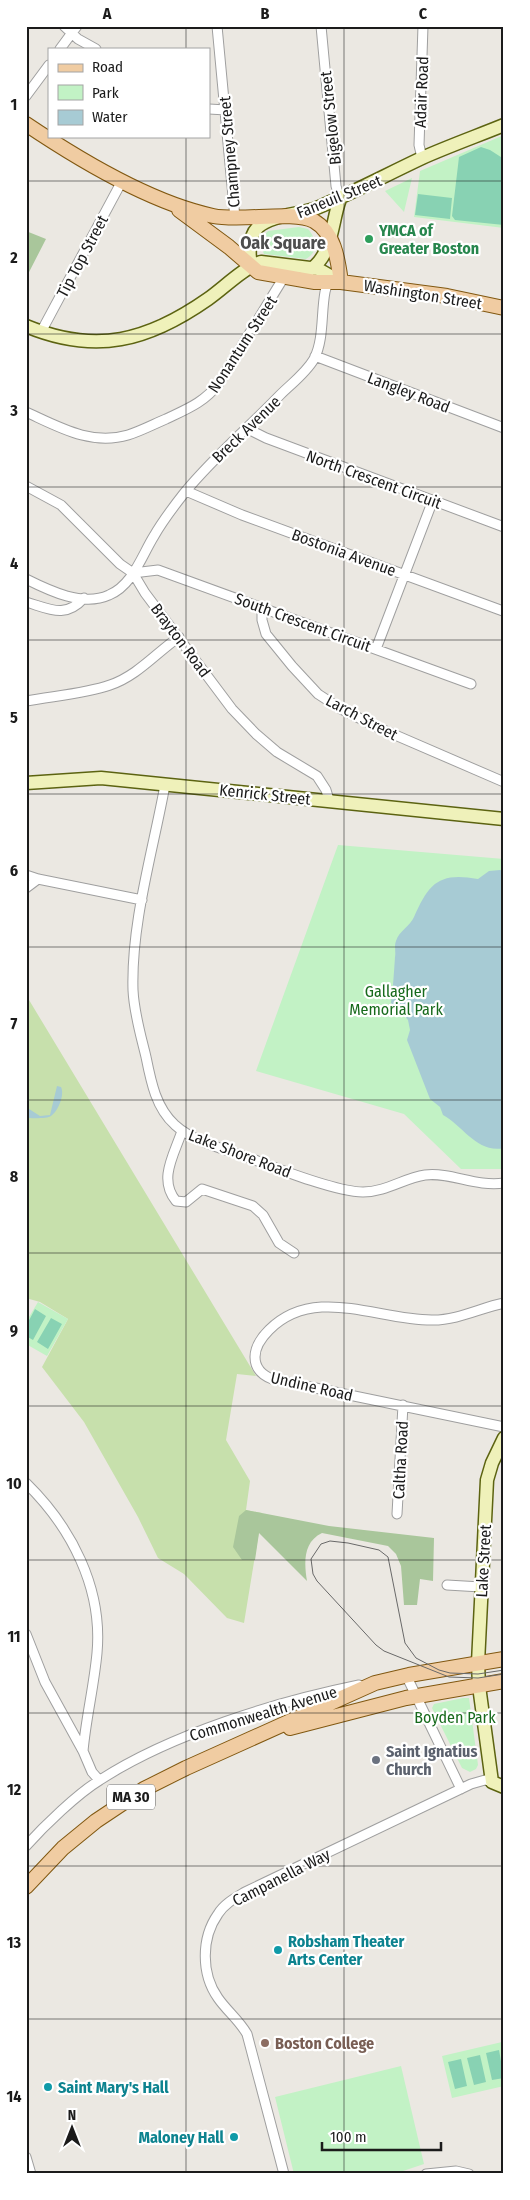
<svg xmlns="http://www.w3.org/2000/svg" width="530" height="2200" font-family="'Fira Sans Condensed',sans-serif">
	<rect width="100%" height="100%" fill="#ebe8e2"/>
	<path fill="#c7e0ac" d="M26,995L256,1376L237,1374L226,1440L250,1481L246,1510L262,1513L244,1623L227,1618L184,1574L158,1558L138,1517L84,1422L42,1367L68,1319L40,1302L26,1298Z"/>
	<path fill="#a9c69b" d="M26,231L46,239L26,278Z
		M246,1510L329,1526L434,1538L433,1581L420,1579L417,1605H404L401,1566L396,1554L388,1546L322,1533C303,1542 304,1563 307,1581L259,1533L255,1560H242L233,1547L239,1516Z"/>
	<path fill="#c2f2c5" d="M504,135V228L414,217L420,171Z
		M412,178L404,212L385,191Z
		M299,227L308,229C316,238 320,251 306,259L264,254L261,247V239L268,231Z
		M338,845L504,859V1169H461L404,1114L256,1071Z
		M38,1302L68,1319L47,1356L26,1344V1322Z
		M463,1698H469L478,1765L476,1769L470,1772L462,1768L432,1708L434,1704Z
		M502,2042L504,2052V2086L452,2098L442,2056Z
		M401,2066L424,2164L394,2174H294L275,2097Z"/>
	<path fill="#88d2b3" d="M481,147L490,150L504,159V225L455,220L452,216L459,157Z
		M418,194L452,198L450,219L415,215Z
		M35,1309L46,1316L33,1340L26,1336V1326Z
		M51,1318L62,1324L48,1349L37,1342Z
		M499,2050L504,2078L492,2080L486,2053Z
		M480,2055L486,2082L474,2085L467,2058Z
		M461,2059L467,2086L455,2089L448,2062Z"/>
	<path fill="#a7cbd4" d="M500,870L504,871V1148C478,1154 463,1126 443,1115L440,1107L430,1099L407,1040L410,1030L408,1020L403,1014L393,1010L391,1003C393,988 394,972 395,957C396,952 394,946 396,941C399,931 410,926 414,917C429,883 439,872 478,879L489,871Z
		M57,1086L61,1087C65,1095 58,1111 51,1116C48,1119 30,1118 26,1118V1107L40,1116L50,1115Z"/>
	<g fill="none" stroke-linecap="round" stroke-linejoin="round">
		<defs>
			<path id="street" d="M64,26L78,39L96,49
				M217,26L235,218
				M321,26L336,186L340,199
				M60,49L77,26
				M26,96L49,65
				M209,109L226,110
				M422,158L419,145L423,26
				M41,332L122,181
				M315,356L504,428
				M26,412C59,427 91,446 128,435C141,431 154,424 166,419C187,409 205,402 219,383L284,277
				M246,428L266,438L504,527
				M26,486L61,505L120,564L133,573L145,593L232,709L256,734L277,752L317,776L326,790L329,800
				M186,491L242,515L503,611
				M133,573L158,570L471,684
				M26,579C50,591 83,607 109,595C133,585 142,555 154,536C163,520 174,506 185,492C214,457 248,428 280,395C291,384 306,373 314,359C324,340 321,313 325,292C326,287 328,283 329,278
				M26,602C50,609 65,619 84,598
				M262,608V620L266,634L292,666L318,694L341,709L379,728L504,782
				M376,649L433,500
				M26,701C52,696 85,694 110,685C137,676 156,653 179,637
				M165,785C153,851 131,923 133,990C134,1013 141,1036 146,1057C151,1082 156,1108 175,1125C193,1142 231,1151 255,1160C281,1170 337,1192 363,1192C386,1192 404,1178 425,1175C452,1172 475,1187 504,1183
				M26,875L38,879L142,900
				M26,888L38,879
				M182,1131C174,1155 158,1179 176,1201L186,1202L202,1189L253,1206L263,1215L279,1243L294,1253
				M504,1303C480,1308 458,1320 433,1320C379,1321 315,1284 269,1330C262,1337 255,1346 255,1357C255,1368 262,1375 272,1379L504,1427
				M26,1483C71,1527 103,1588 97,1653C94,1686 86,1718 83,1751
				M397,1514L403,1405
				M447,1585L481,1587
				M26,1634L45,1682L83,1751L92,1772L99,1780
				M406,1675L461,1789
				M26,1846C44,1826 77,1794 100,1780C171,1734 276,1702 359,1685
				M26,2157L31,2174
				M284,2174L247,2034C239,2020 227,2011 218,1998C201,1974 201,1938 218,1914C224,1904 235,1898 245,1892L471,1784L485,1780L492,1782
				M426,2174L456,2171L469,2174"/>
			<path id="secondary" d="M251,267C249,255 248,237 258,227C273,214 301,215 319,207C354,192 388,174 422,158C449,146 477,136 504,125
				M308,271C333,257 331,223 340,199
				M26,326C96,355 148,341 208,299C225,287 242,269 261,262L318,269L341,282
				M26,783L101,778L504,819
				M504,1438L492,1463L487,1480L478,1663L479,1686L492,1782L504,1787"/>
			<path id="primary" d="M26,124C78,159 152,203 213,216C241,222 293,210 314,221C335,233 338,261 341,282
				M179,210L229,247L258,272L315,282H341L447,296L504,308
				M290,1728L406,1698L504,1681
				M26,1887L63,1848L96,1821L144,1789L186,1768L375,1683L409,1675L504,1659"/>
		</defs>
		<use href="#street" stroke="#9f9f9f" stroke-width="11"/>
		<use href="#secondary" stroke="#5c6311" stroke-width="15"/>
		<use href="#primary" stroke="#815811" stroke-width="16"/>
		<use href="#street" stroke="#fff" stroke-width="9"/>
		<use href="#secondary" stroke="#eff1ba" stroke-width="12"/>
		<use href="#primary" stroke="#f0cca2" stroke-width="14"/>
		<path stroke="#696969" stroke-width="1" d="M504,1670L478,1674L450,1673L439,1670L416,1658L405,1643L388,1557L379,1550L348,1543L330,1541L321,1544L311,1559L313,1574L317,1581L376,1645L384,1651L449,1677L478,1678L504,1674"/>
	</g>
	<path fill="none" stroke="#1b1b1b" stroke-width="1" stroke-opacity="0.55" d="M186,26V49M344,26V2174M186,136V2174M26,181H504M26,334H504M26,487H504M26,640H504M26,794H504M26,947H504M26,1100H504M26,1253H504M26,1406H504M26,1560H504M26,1713H504M26,1866H504M26,2019H504"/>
	<circle fill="#2e9e5b" stroke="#fff" stroke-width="2" cx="369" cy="239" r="5"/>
	<circle fill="#6b7280" stroke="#fff" stroke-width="2" cx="376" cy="1760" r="5"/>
	<g fill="#0f9aa8" stroke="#fff" stroke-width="2">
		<circle cx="278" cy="1950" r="5"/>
		<circle cx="48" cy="2087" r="5"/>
		<circle cx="234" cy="2137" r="5"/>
	</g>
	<circle fill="#8d6e63" stroke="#fff" stroke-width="2" cx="265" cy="2043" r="5"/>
	<g text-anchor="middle" stroke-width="4.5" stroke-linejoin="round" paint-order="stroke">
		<rect fill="#fff" stroke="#5f5f5f" stroke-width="1" x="107" y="1784.5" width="48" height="25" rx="4"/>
		<g font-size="15" font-weight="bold" fill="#1b1b1b">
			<text x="131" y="1802">MA 30</text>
		</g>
		<g font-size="16" fill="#1b1b1b" stroke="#fff">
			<text transform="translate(421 92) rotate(-88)" y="6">Adair Road</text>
			<text transform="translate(330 118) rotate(-96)" y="6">Bigelow Street</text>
			<text transform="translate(229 152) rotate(-95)" y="6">Champney Street</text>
			<text transform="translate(339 196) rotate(-22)" y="6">Faneuil Street</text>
			<text transform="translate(82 256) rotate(-62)" y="6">Tip Top Street</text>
			<text transform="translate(423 294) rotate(9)" y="6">Washington Street</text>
			<text transform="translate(242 344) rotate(-57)" y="6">Nonantum Street</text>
			<text transform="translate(409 392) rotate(21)" y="6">Langley Road</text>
			<text transform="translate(246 429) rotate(-44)" y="6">Breck Avenue</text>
			<text transform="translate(374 479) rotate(20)" y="6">North Crescent Circuit</text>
			<text transform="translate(344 552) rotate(20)" y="6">Bostonia Avenue</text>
			<text transform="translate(303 622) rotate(20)" y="6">South Crescent Circuit</text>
			<text transform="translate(181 640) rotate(53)" y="6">Brayton Road</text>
			<text transform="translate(362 717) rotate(28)" y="6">Larch Street</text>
			<text transform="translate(265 794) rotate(6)" y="6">Kenrick Street</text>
			<text transform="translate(240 1153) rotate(21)" y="6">Lake Shore Road</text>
			<text transform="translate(312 1386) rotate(13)" y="6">Undine Road</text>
			<text transform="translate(400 1460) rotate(-87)" y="6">Caltha Road</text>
			<text transform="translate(483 1561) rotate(-87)" y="6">Lake Street</text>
			<text transform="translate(263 1713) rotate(-17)" y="6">Commonwealth Avenue</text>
			<text transform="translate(281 1877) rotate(-27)" y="6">Campanella Way</text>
		</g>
		<g font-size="16" font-weight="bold" fill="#27864d" stroke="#fff" text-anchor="start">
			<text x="379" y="236">YMCA of<tspan x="379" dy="18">Greater Boston</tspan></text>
		</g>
		<g font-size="16" fill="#176a1c" stroke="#fff">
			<text x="396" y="997">Gallagher<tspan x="396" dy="18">Memorial Park</tspan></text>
			<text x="455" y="1723">Boyden Park</text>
		</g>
		<g font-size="16" font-weight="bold" fill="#5b616d" stroke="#fff" text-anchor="start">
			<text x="386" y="1757">Saint Ignatius<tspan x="386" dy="18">Church</tspan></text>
		</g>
		<g font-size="16" font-weight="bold" fill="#0d838f" stroke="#fff" text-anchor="start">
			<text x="288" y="1947">Robsham Theater<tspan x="288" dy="18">Arts Center</tspan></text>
			<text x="58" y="2093">Saint Mary's Hall</text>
			<text x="224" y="2143" text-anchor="end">Maloney Hall</text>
		</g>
		<g font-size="16" font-weight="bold" fill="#785e54" stroke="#fff" text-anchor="start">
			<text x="275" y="2049">Boston College</text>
		</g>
		<g font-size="18" font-weight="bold" fill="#4e4e4e" stroke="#fff">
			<text x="283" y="249">Oak Square</text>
		</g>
	</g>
	<rect width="530" height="2200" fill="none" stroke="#ffffff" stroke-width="55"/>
	<rect x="48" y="48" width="162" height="90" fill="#ffffff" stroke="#a4a4a4"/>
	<rect x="58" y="64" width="25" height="8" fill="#f0cca2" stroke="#a4a4a4"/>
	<text x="92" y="72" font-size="15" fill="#1b1b1b">Road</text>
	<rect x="58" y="85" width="25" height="15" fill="#c2f2c5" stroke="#a4a4a4"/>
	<text x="92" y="98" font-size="15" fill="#1b1b1b">Park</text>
	<rect x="58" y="110" width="25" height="15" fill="#a7cbd4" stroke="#a4a4a4"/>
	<text x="92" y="122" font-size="15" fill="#1b1b1b">Water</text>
	<g transform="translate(72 2128)" stroke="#ffffff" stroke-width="4" paint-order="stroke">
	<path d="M0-4L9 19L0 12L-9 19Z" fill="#1b1b1b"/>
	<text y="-8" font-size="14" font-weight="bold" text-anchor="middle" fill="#1b1b1b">N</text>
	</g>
	<path d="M322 2142v8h119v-8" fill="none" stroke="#1b1b1b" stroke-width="2.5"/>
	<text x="330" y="2142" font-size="15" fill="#1b1b1b" stroke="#ffffff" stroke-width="4" paint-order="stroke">100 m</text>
	<rect x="28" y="28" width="474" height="2144" fill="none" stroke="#1b1b1b" stroke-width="2"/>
	<g font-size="16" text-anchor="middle" font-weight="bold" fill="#1b1b1b">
		<text x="107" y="19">A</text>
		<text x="265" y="19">B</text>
		<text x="423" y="19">C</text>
		<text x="14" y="110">1</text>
		<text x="14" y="263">2</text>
		<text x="14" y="416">3</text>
		<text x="14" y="569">4</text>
		<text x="14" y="723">5</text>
		<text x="14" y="876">6</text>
		<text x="14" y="1029">7</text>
		<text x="14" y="1182">8</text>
		<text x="14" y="1336">9</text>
		<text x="14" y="1489">10</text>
		<text x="14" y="1642">11</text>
		<text x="14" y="1795">12</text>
		<text x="14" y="1948">13</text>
		<text x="14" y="2102">14</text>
	</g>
</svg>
